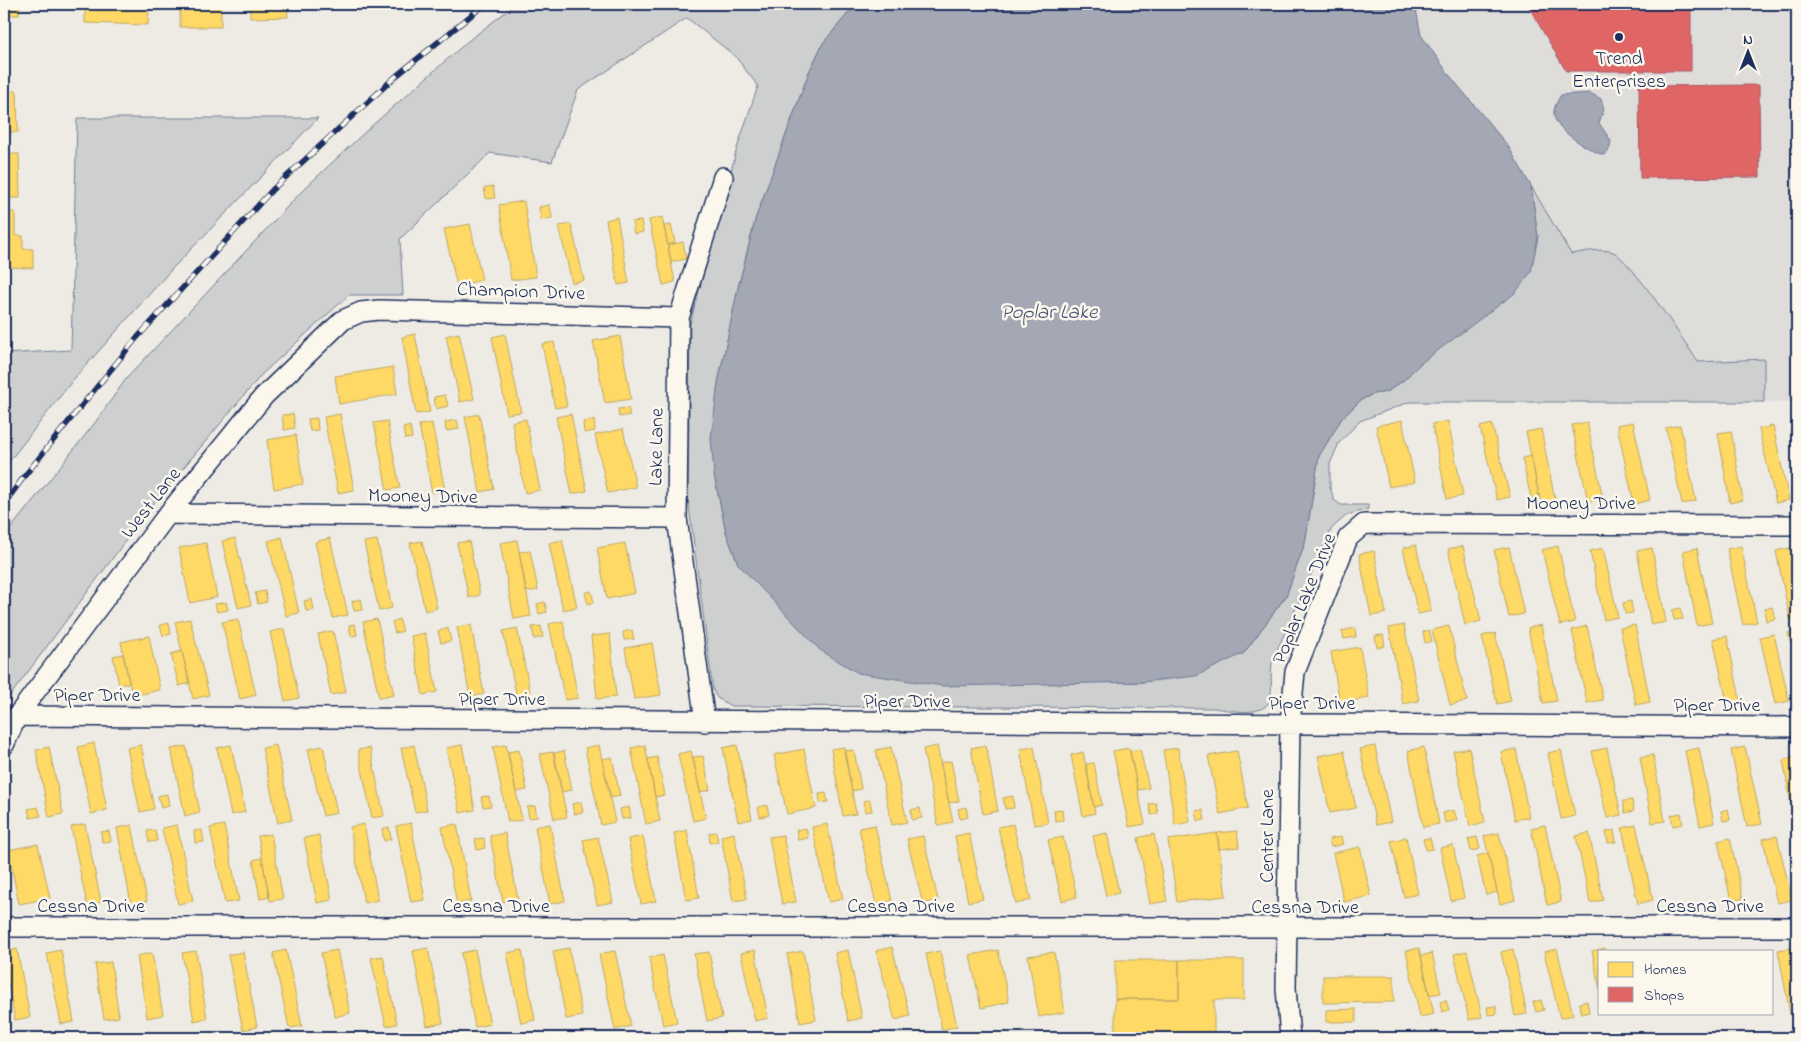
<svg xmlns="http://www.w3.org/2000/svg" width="1801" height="1042" font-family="'Indie Flower',sans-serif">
	<rect width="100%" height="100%" fill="#eeebe4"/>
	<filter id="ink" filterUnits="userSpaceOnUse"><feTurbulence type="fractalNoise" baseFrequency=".02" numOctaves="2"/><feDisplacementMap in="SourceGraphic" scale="10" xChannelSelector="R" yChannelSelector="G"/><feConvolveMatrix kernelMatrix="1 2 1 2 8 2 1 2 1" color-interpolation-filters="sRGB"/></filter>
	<g filter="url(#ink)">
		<path fill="#deddda" d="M1415,4H1797V402H1764L1763,359L1698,362L1646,287L1614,253L1597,250L1571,254L1421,35Z"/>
		<path fill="#cecfcf" stroke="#747f96" d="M516,4H856L823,43L809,72L756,217L738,288L718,383L714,475L726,532L738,564L1046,683L1143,682L1244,653L1286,596L1305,543L1319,456L1342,418L1361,400L1373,394L1387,392L1404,380L1538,237L1531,186L1571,254C1584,252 1600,248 1613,252C1630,259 1685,342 1698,362L1764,359V402H1409L1360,421L1339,443L1330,464V487L1334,500L1341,505H1368V509L1347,515L1332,528L1273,659C1270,671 1272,682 1271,694C1270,720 1230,710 1214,708L731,706L717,698L713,690L688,499L690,324L737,148L758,86L735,56L687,18L578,90L552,162L490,153L400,239L403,295H349L262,374L153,504L4,704V537L94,424L126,379L303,190L367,130L468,41Z
			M77,118H318L170,271L73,380L4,468V354L71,350Z"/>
		<path fill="#a3a8b4" stroke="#6d7892" d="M856,4H1415L1421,35L1450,76L1508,146L1531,186L1538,237L1531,272L1515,293L1421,363L1404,380L1387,392L1373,394L1361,400L1342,418L1319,456L1305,543L1286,596L1244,653L1196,676L1143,682L943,686L858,673L820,650L738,564L726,532L714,475L711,438L718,383L738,288L756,217L809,72L823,43Z
			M1590,93L1601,99L1604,109L1599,123L1611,141L1609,150L1604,155C1592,152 1561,133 1556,121C1551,112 1556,103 1561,95Z"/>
		<path fill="#ffd966" stroke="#bba664" d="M4,4H20L19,15H4Z
			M85,4H149L148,25L85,23Z
			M180,4H221V27H180Z
			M250,4H287L288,17L250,18Z
			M4,23H6V77H4Z
			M4,91H17L18,132H4Z
			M4,154H19L20,198H4Z
			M493,186L495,198L486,199L484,188Z
			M524,201L536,277L511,280L499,205Z
			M550,205L552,218L541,220L539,207Z
			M4,212H15V235L23,236V249H33V268L4,267Z
			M617,217L629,283L618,285L606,220Z
			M662,217L675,282L663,285L649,220Z
			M641,221L643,232L634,234L632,222Z
			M470,224L482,280L457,286L444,229Z
			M571,224L584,280L572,283L559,226Z
			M671,225L675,243L668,245L664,226Z
			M683,242L686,259L671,262L668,245Z
			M459,333L474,399L460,402L446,336Z
			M415,334L430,412L416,414L402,337Z
			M505,334L521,412L507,414L492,337Z
			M620,336L631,399L605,403L593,341Z
			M554,342L567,406L555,408L542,344Z
			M393,367L397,394L339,404L335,376Z
			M445,395L448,406L436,409L434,397Z
			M628,408L630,415L619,417L618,409Z
			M293,414L295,428L284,430L282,415Z
			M340,414L354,490L338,493L324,417Z
			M479,414L494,489L480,492L465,417Z
			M571,414L587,491L572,494L556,417Z
			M317,418L318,430L310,431L308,419Z
			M526,419L540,490L525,493L512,422Z
			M457,420L459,429L446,431L445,422Z
			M594,420L595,431L584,433L583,422Z
			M1402,420L1415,482L1389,487L1376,426Z
			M387,421L400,488L387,490L374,423Z
			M1448,421L1463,496L1447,499L1432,424Z
			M1587,422L1603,499L1588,502L1572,425Z
			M1633,422L1650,500L1634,504L1617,425Z
			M432,423L445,491L432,493L419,425Z
			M1492,424L1510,497L1497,500L1480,427Z
			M1680,425L1696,501L1682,504L1666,428Z
			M410,426L412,438L405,439L403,428Z
			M1773,426L1789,500L1776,503L1759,429Z
			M623,429L636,487L608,493L595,435Z
			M1541,429L1555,500L1541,504L1526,432Z
			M1796,430L1797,441L1792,442L1790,431Z
			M1731,431L1743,500L1730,503L1718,433Z
			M296,435L303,484L274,489L267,440Z
			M1531,456L1539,496L1531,498L1522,458Z
			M282,537L299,613L286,616L268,541Z
			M235,538L251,605L238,608L222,541Z
			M330,538L348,615L333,618L315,542Z
			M377,540L392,608L379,611L364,542Z
			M517,540L531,616L514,619L500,543Z
			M562,540L577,607L563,610L549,543Z
			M422,541L437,608L425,611L410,543Z
			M469,541L480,595L469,598L457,543Z
			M206,543L217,597L190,603L179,548Z
			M625,543L635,593L607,599L597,548Z
			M1416,545L1431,611L1418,614L1403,548Z
			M1463,546L1481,621L1465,625L1448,549Z
			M1558,546L1575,622L1560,625L1542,550Z
			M1741,546L1757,622L1743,625L1727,549Z
			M1509,547L1524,614L1509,617L1494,550Z
			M1603,548L1618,617L1604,620L1590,551Z
			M1652,548L1666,622L1651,625L1637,551Z
			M1697,548L1712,623L1697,626L1683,551Z
			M1790,548L1797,581V617L1790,619L1776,551Z
			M530,551L538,590L526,592L519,552Z
			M1374,551L1386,613L1371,616L1359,554Z
			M265,591L267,602L258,604L255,593Z
			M591,591L594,602L588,604L585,593Z
			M312,599L314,610L306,611L304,601Z
			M361,599L363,610L354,611L352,601Z
			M1631,601L1633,613L1625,614L1623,603Z
			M226,602L228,610L217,612L215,604Z
			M545,602L547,612L539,614L537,604Z
			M1772,607L1775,619L1766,621L1764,609Z
			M1680,608L1683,619L1674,620L1672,610Z
			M190,619L209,695L193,699L175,622Z
			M238,619L256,695L240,699L222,622Z
			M377,619L394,695L379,698L363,622Z
			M399,619L403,631L395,633L392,622Z
			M563,621L578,698L565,700L549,624Z
			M169,623L171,634L163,636L160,625Z
			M355,624L357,635L351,636L349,625Z
			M471,625L484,694L470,697L457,627Z
			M1404,625L1419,701L1403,704L1389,628Z
			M1541,625L1557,701L1543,703L1528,628Z
			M1635,625L1650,702L1636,705L1620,628Z
			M541,626L543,637L534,639L532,627Z
			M1449,626L1467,701L1450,705L1432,630Z
			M1587,626L1603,700L1587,703L1572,630Z
			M448,628L451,641L441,643L438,631Z
			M517,628L531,696L517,698L503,631Z
			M1355,628L1356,637L1344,639L1342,631Z
			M284,629L299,698L285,701L270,632Z
			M632,630L634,639L624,640L623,632Z
			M1429,630L1432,641L1425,643L1423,632Z
			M333,631L346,692L331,695L318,634Z
			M1796,631L1797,640L1790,642L1788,633Z
			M425,633L437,692L423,695L411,636Z
			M1495,633L1511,701L1497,704L1482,636Z
			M610,634L616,697L597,699L591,636Z
			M1774,634L1789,701L1775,704L1760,637Z
			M1383,635L1385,646L1377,648L1375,636Z
			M149,636L160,690L132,696L121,642Z
			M1727,636L1741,704L1728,706L1713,639Z
			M652,643L661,695L634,699L625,648Z
			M1360,647L1369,698L1340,703L1331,652Z
			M182,651L190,683L179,686L171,654Z
			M123,654L129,683L119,685L113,656Z
			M94,743L107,810L91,814L78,747Z
			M141,745L154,809L140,812L127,748Z
			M231,745L245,812L231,815L217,748Z
			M276,745L292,820L278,823L262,748Z
			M414,745L427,810L415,812L401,748Z
			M462,745L475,810L460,813L446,748Z
			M506,745L522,820L508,822L493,747Z
			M599,745L615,822L601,825L585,748Z
			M645,745L660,821L646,824L631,748Z
			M737,745L752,819L738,822L723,748Z
			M986,745L998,811L983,814L971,748Z
			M186,746L200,812L185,816L171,749Z
			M323,746L337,813L323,816L308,749Z
			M937,746L953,822L938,825L923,749Z
			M1375,746L1391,822L1376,825L1360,749Z
			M49,747L63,814L49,817L36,750Z
			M844,747L856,814L843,816L831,749Z
			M891,747L907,822L892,825L876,750Z
			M1034,747L1048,823L1034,825L1020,749Z
			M1424,747L1439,824L1423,827L1408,751Z
			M1745,747L1762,824L1747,827L1731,750Z
			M370,748L384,816L372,818L358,750Z
			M1129,748L1145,824L1129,827L1113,751Z
			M1178,748L1190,822L1175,825L1163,750Z
			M1469,748L1485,822L1470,826L1453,751Z
			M1607,748L1621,815L1607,818L1592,751Z
			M1699,748L1714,823L1700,826L1685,751Z
			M804,749L816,808L787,814L774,755Z
			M1140,749L1149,788L1138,790L1130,751Z
			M1516,749L1529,817L1515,820L1501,752Z
			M519,750L527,790L516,792L508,752Z
			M854,750L861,789L852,791L844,751Z
			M1561,750L1575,816L1561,819L1548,753Z
			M564,751L572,790L562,792L554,753Z
			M691,751L706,818L693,821L678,754Z
			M1237,751L1248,808L1220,814L1208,756Z
			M1344,751L1356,808L1330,813L1318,756Z
			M553,752L567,817L554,819L540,754Z
			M1083,752L1095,813L1083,816L1071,755Z
			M1653,755L1665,821L1652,823L1640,757Z
			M703,756L710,790L700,792L693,757Z
			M612,757L620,796L611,798L602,759Z
			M657,757L665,795L655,797L648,759Z
			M1795,757L1797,771V809L1792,810L1783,760Z
			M951,761L959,801L949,803L940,763Z
			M1094,763L1102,805L1094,807L1086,764Z
			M826,793L828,802L820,803L819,794Z
			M167,794L169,806L161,808L158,796Z
			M489,796L491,806L483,807L481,797Z
			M1013,796L1014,808L1005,809L1003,798Z
			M870,800L872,811L865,812L863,801Z
			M1632,800L1634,811L1625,813L1623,801Z
			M581,802L583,812L574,814L572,804Z
			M1156,803L1158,813L1151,815L1149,804Z
			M767,805L769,815L760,817L758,807Z
			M535,806L537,817L529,818L527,807Z
			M38,807L41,816L30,818L28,809Z
			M629,807L631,818L622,819L620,809Z
			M966,807L968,817L960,819L958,809Z
			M920,808L922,818L912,820L911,810Z
			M1062,809L1063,820L1055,821L1054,810Z
			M1728,809L1730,820L1723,821L1721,811Z
			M1203,810L1205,820L1198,821L1196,811Z
			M1454,810L1457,820L1445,823L1443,813Z
			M1681,813L1683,824L1673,826L1671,815Z
			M411,823L425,900L411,902L396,826Z
			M85,824L101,902L87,905L71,827Z
			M364,824L378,900L364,903L350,827Z
			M457,824L471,901L457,904L442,827Z
			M550,824L565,901L550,904L535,827Z
			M827,824L843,899L829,902L812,827Z
			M1013,824L1031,900L1016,904L998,827Z
			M132,825L147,901L131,904L117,828Z
			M177,825L193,901L178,904L162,828Z
			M224,825L239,901L225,903L210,828Z
			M875,825L892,901L876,904L859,828Z
			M1545,825L1561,902L1547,905L1531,828Z
			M1636,825L1653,900L1638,904L1622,828Z
			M389,827L391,839L384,841L382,829Z
			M806,828L808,838L798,840L796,830Z
			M155,830L157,841L149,842L147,831Z
			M202,830L204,842L195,843L194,831Z
			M687,830L699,898L686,900L674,833Z
			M1614,830L1616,842L1608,843L1606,832Z
			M109,831L111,841L102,842L101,832Z
			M1237,831L1239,847L1219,849L1217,833Z
			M716,832L718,841L710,843L709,833Z
			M505,833L518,899L503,902L490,836Z
			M734,833L747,899L733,901L721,836Z
			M969,833L983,899L968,902L955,836Z
			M1107,833L1119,893L1106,896L1093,836Z
			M1217,833L1226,896L1177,902L1168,840Z
			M1499,833L1515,900L1500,904L1484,836Z
			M1589,833L1603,900L1590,903L1576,836Z
			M1797,833V844L1793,845L1791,834Z
			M271,834L283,899L270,901L258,836Z
			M1154,834L1167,901L1150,904L1138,838Z
			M319,835L332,900L317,903L304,838Z
			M783,835L796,902L782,904L769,837Z
			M643,836L656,901L641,904L628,839Z
			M923,836L938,900L923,904L907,839Z
			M1777,836L1792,900L1777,903L1763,839Z
			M598,837L613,902L597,905L583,840Z
			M1063,837L1077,897L1062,901L1048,840Z
			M1341,837L1343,844L1331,847L1329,839Z
			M1406,837L1418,894L1404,897L1391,841Z
			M1477,837L1480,849L1471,851L1468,839Z
			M484,838L485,848L477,850L475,839Z
			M1430,838L1433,849L1426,850L1423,839Z
			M1730,838L1743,899L1731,901L1718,841Z
			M38,844L50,898L19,904L8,850Z
			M1453,845L1464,898L1451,901L1440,848Z
			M1360,847L1371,896L1344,902L1333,853Z
			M1488,853L1497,892L1486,895L1477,856Z
			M262,858L269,897L260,899L253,860Z
			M892,947L910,1016L895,1020L876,951Z
			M428,948L443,1023L427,1026L413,951Z
			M569,948L582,1016L566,1019L553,951Z
			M1419,948L1434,1014L1420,1017L1406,951Z
			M1605,948L1606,951H1600V990L1592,951Z
			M1792,948L1797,972V1018L1791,1019L1778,950Z
			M17,949L30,1017L15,1020L4,963V952Z
			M1513,949L1527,1014L1515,1016L1501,952Z
			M1557,949L1573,1015L1560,1018L1544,952Z
			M61,950L74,1022L61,1024L47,953Z
			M286,950L302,1026L289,1028L273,953Z
			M337,950L350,1013L335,1017L321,953Z
			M475,950L490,1024L475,1027L461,953Z
			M522,950L535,1020L521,1023L507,953Z
			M755,950L768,1018L755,1021L741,953Z
			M848,950L862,1018L848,1021L835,953Z
			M998,950L1009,1002L981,1008L970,955Z
			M196,951L207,1018L194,1021L182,953Z
			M615,951L631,1026L615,1030L599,954Z
			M803,951L816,1020L800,1023L787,954Z
			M940,951L957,1026L942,1030L926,954Z
			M1467,951L1482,1017L1469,1020L1454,954Z
			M243,952L257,1027L243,1030L228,955Z
			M709,952L722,1018L707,1021L694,954Z
			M1054,952L1065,1012L1039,1017L1028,956Z
			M152,953L163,1015L147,1018L137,956Z
			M1432,953L1441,993L1429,995L1421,956Z
			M663,955L677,1022L663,1025L649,958Z
			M383,956L397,1024L386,1026L371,958Z
			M1115,960H1179V999H1115Z
			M1179,960H1244V1000H1214V1032H1115V999H1179Z
			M111,962L119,1017L104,1019L95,964Z
			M1323,976H1394V1002L1323,1003Z
			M1446,1000L1449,1010L1442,1012L1440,1002Z
			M1541,1000L1544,1010L1536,1012L1533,1002Z
			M1587,1001L1589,1012L1581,1014L1579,1003Z
			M1496,1006L1497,1014L1488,1015L1487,1007Z
			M1356,1009V1022H1326V1010Z"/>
		<path fill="#e06666" stroke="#a55664" d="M1527,4H1691V71H1566Z
			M1759,85L1760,177L1640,178L1639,86Z"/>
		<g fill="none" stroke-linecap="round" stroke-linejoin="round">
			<defs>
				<path id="minor" d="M168,514L677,518
					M17,716L1797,727
					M705,722L677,518L679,318L723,177
					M4,745L17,716L168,514L264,396L343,320L361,312L379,310L679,318
					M4,927H1797
					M1290,1038L1286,988L1290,724L1295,672L1348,538L1364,524L1797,525"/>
			</defs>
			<use href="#minor" stroke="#1b2f5e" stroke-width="22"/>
			<use href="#minor" stroke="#fbf7ec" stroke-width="19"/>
			<defs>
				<path id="rail" d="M4,504L26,474L135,340L273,189L395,77L485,4"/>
			</defs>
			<use href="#rail" stroke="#1b2f5e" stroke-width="5.5"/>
			<use href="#rail" stroke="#fbf7ec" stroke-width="4" stroke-dasharray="11" stroke-linecap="butt"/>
		</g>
	</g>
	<circle fill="#1b2f5e" stroke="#fbf7ec" stroke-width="2" cx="1619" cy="37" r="5"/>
	<g text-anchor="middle" stroke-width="5" stroke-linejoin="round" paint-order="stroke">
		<g font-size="20" fill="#1b2f5e" stroke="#fbf7ec">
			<text x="1619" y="64">Trend<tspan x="1619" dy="23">Enterprises</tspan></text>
		</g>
		<g font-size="20" fill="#1b2f5e" stroke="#fbf7ec">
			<text transform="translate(521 290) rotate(2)" y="7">Champion Drive</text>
			<text transform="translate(655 447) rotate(-89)" y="7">Lake Lane</text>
			<text transform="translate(423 495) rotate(1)" y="7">Mooney Drive</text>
			<text transform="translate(150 502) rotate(-52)" y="7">West Lane</text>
			<text x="1581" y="509">Mooney Drive</text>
			<text transform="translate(1303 598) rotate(-68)" y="7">Poplar Lake Drive</text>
			<text x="97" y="701">Piper Drive</text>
			<text x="502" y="705">Piper Drive</text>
			<text x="907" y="707">Piper Drive</text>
			<text x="1312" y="709">Piper Drive</text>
			<text x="1717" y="711">Piper Drive</text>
			<text transform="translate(1266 836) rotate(-90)" y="7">Center Lane</text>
			<text x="91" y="912">Cessna Drive</text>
			<text x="496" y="912">Cessna Drive</text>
			<text x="901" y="912">Cessna Drive</text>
			<text x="1710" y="912">Cessna Drive</text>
			<text x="1305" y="913">Cessna Drive</text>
		</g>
		<g font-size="21" font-style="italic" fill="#445378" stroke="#fbf7ec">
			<text x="1049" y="318">Poplar Lake</text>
		</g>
	</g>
	<rect width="1801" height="1042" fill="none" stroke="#fbf7ec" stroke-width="20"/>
	<rect x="10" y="10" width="1781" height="1022" fill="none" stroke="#1b2f5e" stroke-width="2" filter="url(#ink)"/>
	<rect x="1598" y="950" width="175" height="65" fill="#fbf7ec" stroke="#a1a7b3"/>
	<rect x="1608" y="962" width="25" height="15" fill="#ffd966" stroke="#a1a7b3"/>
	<text x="1644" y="974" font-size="15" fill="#1b2f5e">Homes</text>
	<rect x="1608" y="987" width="25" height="15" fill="#e06666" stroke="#a1a7b3"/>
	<text x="1644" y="1000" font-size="15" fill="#1b2f5e">Shops</text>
	<g transform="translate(1748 52)" stroke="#fbf7ec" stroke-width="4" paint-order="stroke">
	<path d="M0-4L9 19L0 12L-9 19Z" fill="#1b2f5e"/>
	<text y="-8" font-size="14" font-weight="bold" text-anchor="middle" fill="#1b2f5e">N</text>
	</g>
</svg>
